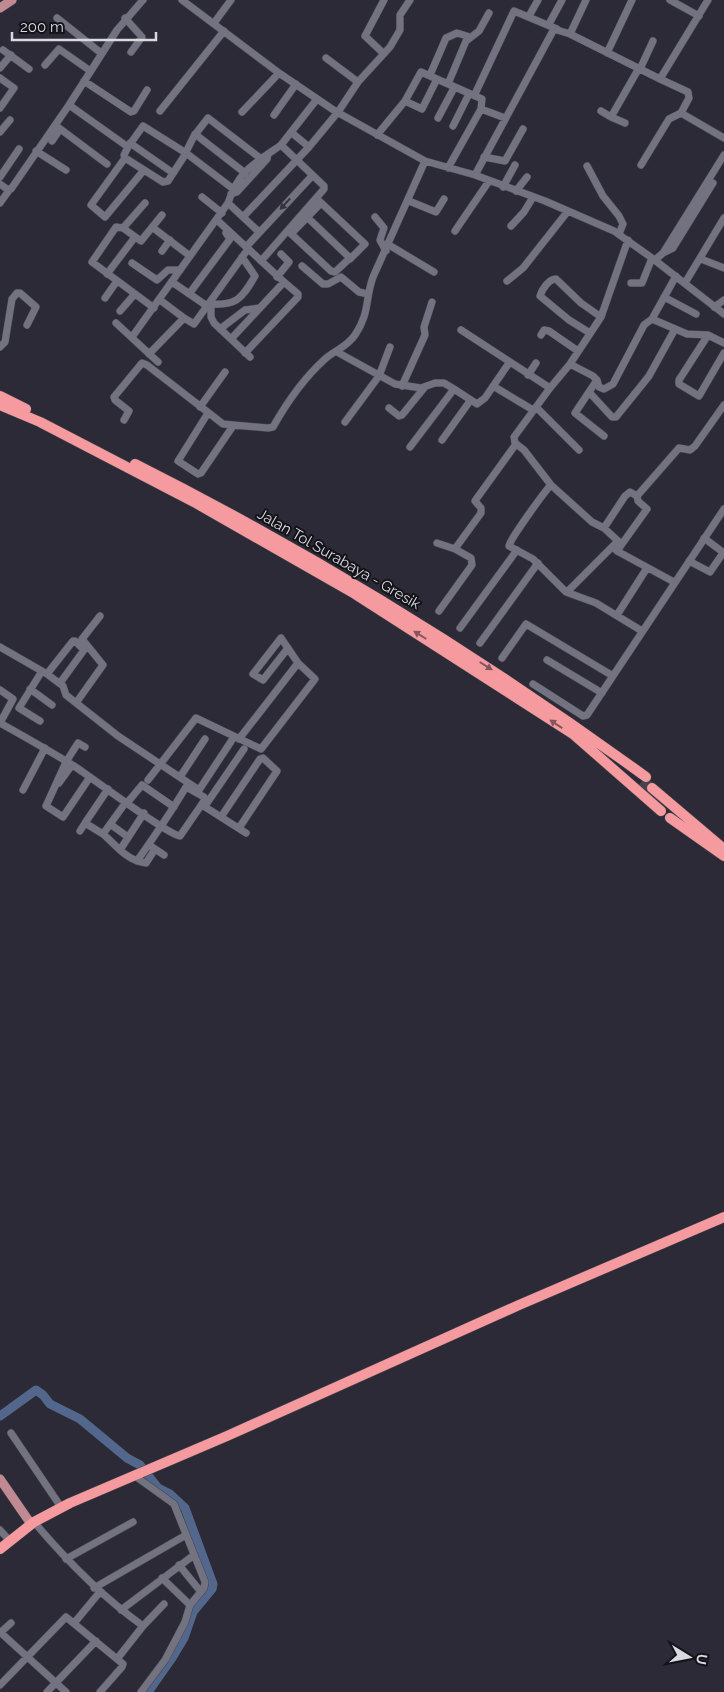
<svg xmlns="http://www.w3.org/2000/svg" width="724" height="1692" font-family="Raleway,sans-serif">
	<rect width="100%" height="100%" fill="#2b2a36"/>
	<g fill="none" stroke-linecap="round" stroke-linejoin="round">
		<path stroke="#53678c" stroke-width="9" d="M0,1416L36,1390L43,1395L50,1404L80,1419L127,1458L140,1465L158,1488L170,1494L185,1508L213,1584L212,1589L193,1612L184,1638L172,1658L148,1692"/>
		<path stroke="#454450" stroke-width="10" stroke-dasharray="10 5" stroke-linecap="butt" d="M642,781L652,788"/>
		<defs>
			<path id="minor" d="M182,0L279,73L335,111L425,161L475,175L545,201L614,231L652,258L724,314
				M670,0L699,16
				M529,16L538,0
				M57,18L101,53
				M125,18L142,37L131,52
				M214,23L231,0
				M549,24L562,0
				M570,34L586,0
				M3,50L29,69
				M382,52L365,36L384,0
				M607,53L632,0
				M326,58L358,82
				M45,65L59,49L89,70
				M0,68L11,55
				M640,69L653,41
				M430,75L446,38L457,33L470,37
				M0,78L14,88L0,108
				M84,81L131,112L134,111L147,90
				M448,84L466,41L479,31L489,13
				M475,94L514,11L557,29
				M405,101L421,72L482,99L481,109L448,168
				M69,105L128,147L124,155L125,158L163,182L168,181L183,158L194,136L208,118L260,158
				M481,109L505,118
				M160,111L224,31
				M601,111L611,117
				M242,112L279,73
				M681,113L724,138
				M274,115L296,84
				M438,118L454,88
				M625,123L611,117L639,68
				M55,125L107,164
				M453,126L469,94
				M0,132L10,120
				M292,133L309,147
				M195,134L245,173
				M377,135L405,101L422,109L437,79
				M52,141L60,129
				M130,143L173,173
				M128,147L143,126L186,153L232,188
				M36,151L66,170
				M484,157L505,161L523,129
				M125,158L91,205L105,217L144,170
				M641,165L669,119L681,113L689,98L688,92L660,79L708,0
				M587,166L603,196L619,216L623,224L619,234
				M475,175L554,29L570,34L660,79
				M0,177L19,149
				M0,184L7,189H11L69,105L117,30L143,0
				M503,187L515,165
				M516,191L527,177
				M231,194L237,192L267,159L268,154
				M202,197L222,213
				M317,199L365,244L350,259
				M409,201L436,212L444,199
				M0,203L10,189
				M145,203L123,228L116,227L92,262L154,308
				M228,203C239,170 254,164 281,145
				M375,217L384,228L380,240L386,251
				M217,220L284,282
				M511,226L524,212L533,197
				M152,227L190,256
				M123,228L141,241L162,215
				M288,231L331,271L335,272L350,258L307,217
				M455,231L489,181
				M259,232L243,217L309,147L338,112L358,82L390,47L400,30V15L410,0
				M291,234L321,203
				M389,245L434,272
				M246,247L312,176
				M162,251L170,240
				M663,253L673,248L713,183
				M701,259L724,268
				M655,260L663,253L724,155
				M261,261L324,189V186L281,145L317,99
				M132,263L157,280L168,270H180
				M302,266L323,284H328L341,277L359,292L368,294
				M107,274L135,237
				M277,277L289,262L281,254
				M507,281L523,268L568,211
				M172,282L207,306L194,324L184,318
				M631,283H642L652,258
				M685,283L724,218
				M189,294L230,239L226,233
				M664,297L696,314
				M105,298L117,281
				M208,304C236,306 241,300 255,276L242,257
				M211,305V317L214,323L250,357
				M207,306L248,249
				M714,307L724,300
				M120,311L134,295
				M652,319L676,276
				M116,323L158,362
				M220,329L245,310L259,308
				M461,330L550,388L570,364L601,317L628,240
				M590,333L569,320L540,296C542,289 549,279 556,279L581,303L601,317
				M541,335L544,330L549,331L578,351
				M708,335L679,380V384L699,396L724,353
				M132,337L228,203L243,217
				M231,339L284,282L298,294V297L245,353
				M0,347L5,342L12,299L17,293H20L36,307L27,325
				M337,352L395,384L421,388L435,383H444L454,389
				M149,354L184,318L160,300
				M570,364L593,376L597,380L575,413L604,436
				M528,375L536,363
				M597,380L599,387L604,389L613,384L644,325L652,319L687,334L708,335L724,343
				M402,386L425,335L424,327L432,302
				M493,386L533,410
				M550,388L514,437L515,443L524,450L551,485L592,522L604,528L618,541
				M589,392L612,417H616L649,376L675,329
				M200,407L225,372
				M536,407L579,450
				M389,408L399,416L402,415L424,388
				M208,413L178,461L198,474L201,473L233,426
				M124,420L129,411L115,400L114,397L142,363L147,365L223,424L268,428L273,427C286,404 305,377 325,359C335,350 347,347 355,335C370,313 365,299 373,277L425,161
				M345,422L379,376L390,347
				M442,440L470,401
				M410,447L454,389L477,404L485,398L509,363
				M551,485C545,491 510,539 509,546L533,559L566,592L596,603L642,631
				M604,528L625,496L630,492L637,496
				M704,538L724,553
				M618,541L616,550L617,551L647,509L638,501L637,496L679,448L690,450L695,446L724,405
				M437,543L455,549L457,546L481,513V508L475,501L477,498L516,444
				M617,551L674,582
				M689,561L710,572L723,553
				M567,592L618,541
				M439,611L472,565L471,558L455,549
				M617,615L647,568
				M460,628L517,550
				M480,643L538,563
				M0,647L47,674L73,641H75L84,650L60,683
				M502,658L526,624L613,676
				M547,660L602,693
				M47,674L63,686L66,695L118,736L199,790L234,737
				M533,684L583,716L587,715L724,509
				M30,689L52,705
				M0,690L13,699L0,723
				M76,703L103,665L82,639L100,616
				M40,721L19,708L42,671
				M0,723C25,737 50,751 74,766C91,777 168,835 180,836L202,804L205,799L204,797L186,787C171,812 154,837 137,861
				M239,739L298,663
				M85,747L78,743L66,762L46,806L63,817L90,777
				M180,777L205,739
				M148,780L196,718L261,749L315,679L298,663L281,638L253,674L263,680L288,648
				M59,783L72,765
				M23,790L45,748
				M127,803L142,785L174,807
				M202,805L246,833
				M205,806L244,749
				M221,817L260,759L263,758L277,771L239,828
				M85,823L108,789
				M110,824L128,837
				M80,831L85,823L103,834L126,802
				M103,834C117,846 127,861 146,863L155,849
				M152,847L164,855
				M120,850L144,813
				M11,1433L61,1507
				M135,1476L174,1504L205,1582L204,1588L190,1605L185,1622L165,1660L141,1692
				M0,1530L10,1541
				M66,1559L133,1522
				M179,1565L201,1592
				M162,1578L190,1605
				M94,1588L186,1535
				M121,1610L194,1555
				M75,1622L99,1593
				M143,1626L164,1604
				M0,1632L66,1692
				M0,1633L11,1623
				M0,1685L66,1617L117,1659L143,1626C101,1596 67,1561 34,1522
				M47,1692L96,1641
				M100,1692L122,1667L123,1664L117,1659"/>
			<path id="major" d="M0,8L12,0
				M0,1479L31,1524"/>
			<path id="highway" d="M0,396L26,409
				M0,405L40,422L194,502L355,594L573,734L661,811
				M135,464C314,554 484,659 646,777
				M652,788L724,849
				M670,818L724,856
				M0,1549L34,1522L70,1503L227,1436L519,1305L724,1217"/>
		</defs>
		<use href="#minor" stroke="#464650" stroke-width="8"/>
		<use href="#major" stroke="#464650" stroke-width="10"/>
		<use href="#highway" stroke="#464650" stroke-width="11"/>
		<use href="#minor" stroke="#737280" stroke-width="7"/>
		<use href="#major" stroke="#c18a92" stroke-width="9"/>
		<use href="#highway" stroke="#f59a9e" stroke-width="10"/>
	</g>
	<defs><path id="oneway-solid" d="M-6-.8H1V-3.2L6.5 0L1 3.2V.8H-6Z" transform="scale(1.25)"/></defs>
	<use fill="#35343d" href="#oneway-solid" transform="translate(285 204) rotate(133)"/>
	<g fill="#84565c">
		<use href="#oneway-solid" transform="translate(420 635) rotate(-148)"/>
		<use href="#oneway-solid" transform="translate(486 666) rotate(32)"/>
		<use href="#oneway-solid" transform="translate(556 724) rotate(-147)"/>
	</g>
	<g text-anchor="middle" stroke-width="4" stroke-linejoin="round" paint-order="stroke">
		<g font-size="15" fill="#d9d9e1" stroke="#141319">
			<text transform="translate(339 559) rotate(30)" y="5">Jalan Tol Surabaya - Gresik</text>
		</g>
	</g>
	<g transform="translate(689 1657) rotate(100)" stroke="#141319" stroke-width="4" paint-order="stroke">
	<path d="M0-4L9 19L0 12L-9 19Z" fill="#d9d9e1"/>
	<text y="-8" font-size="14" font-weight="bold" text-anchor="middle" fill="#d9d9e1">U</text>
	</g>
	<path d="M12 32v8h144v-8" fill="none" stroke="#d9d9e1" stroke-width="2.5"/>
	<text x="20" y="32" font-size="15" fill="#d9d9e1" stroke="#141319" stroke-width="4" paint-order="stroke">200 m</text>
</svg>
